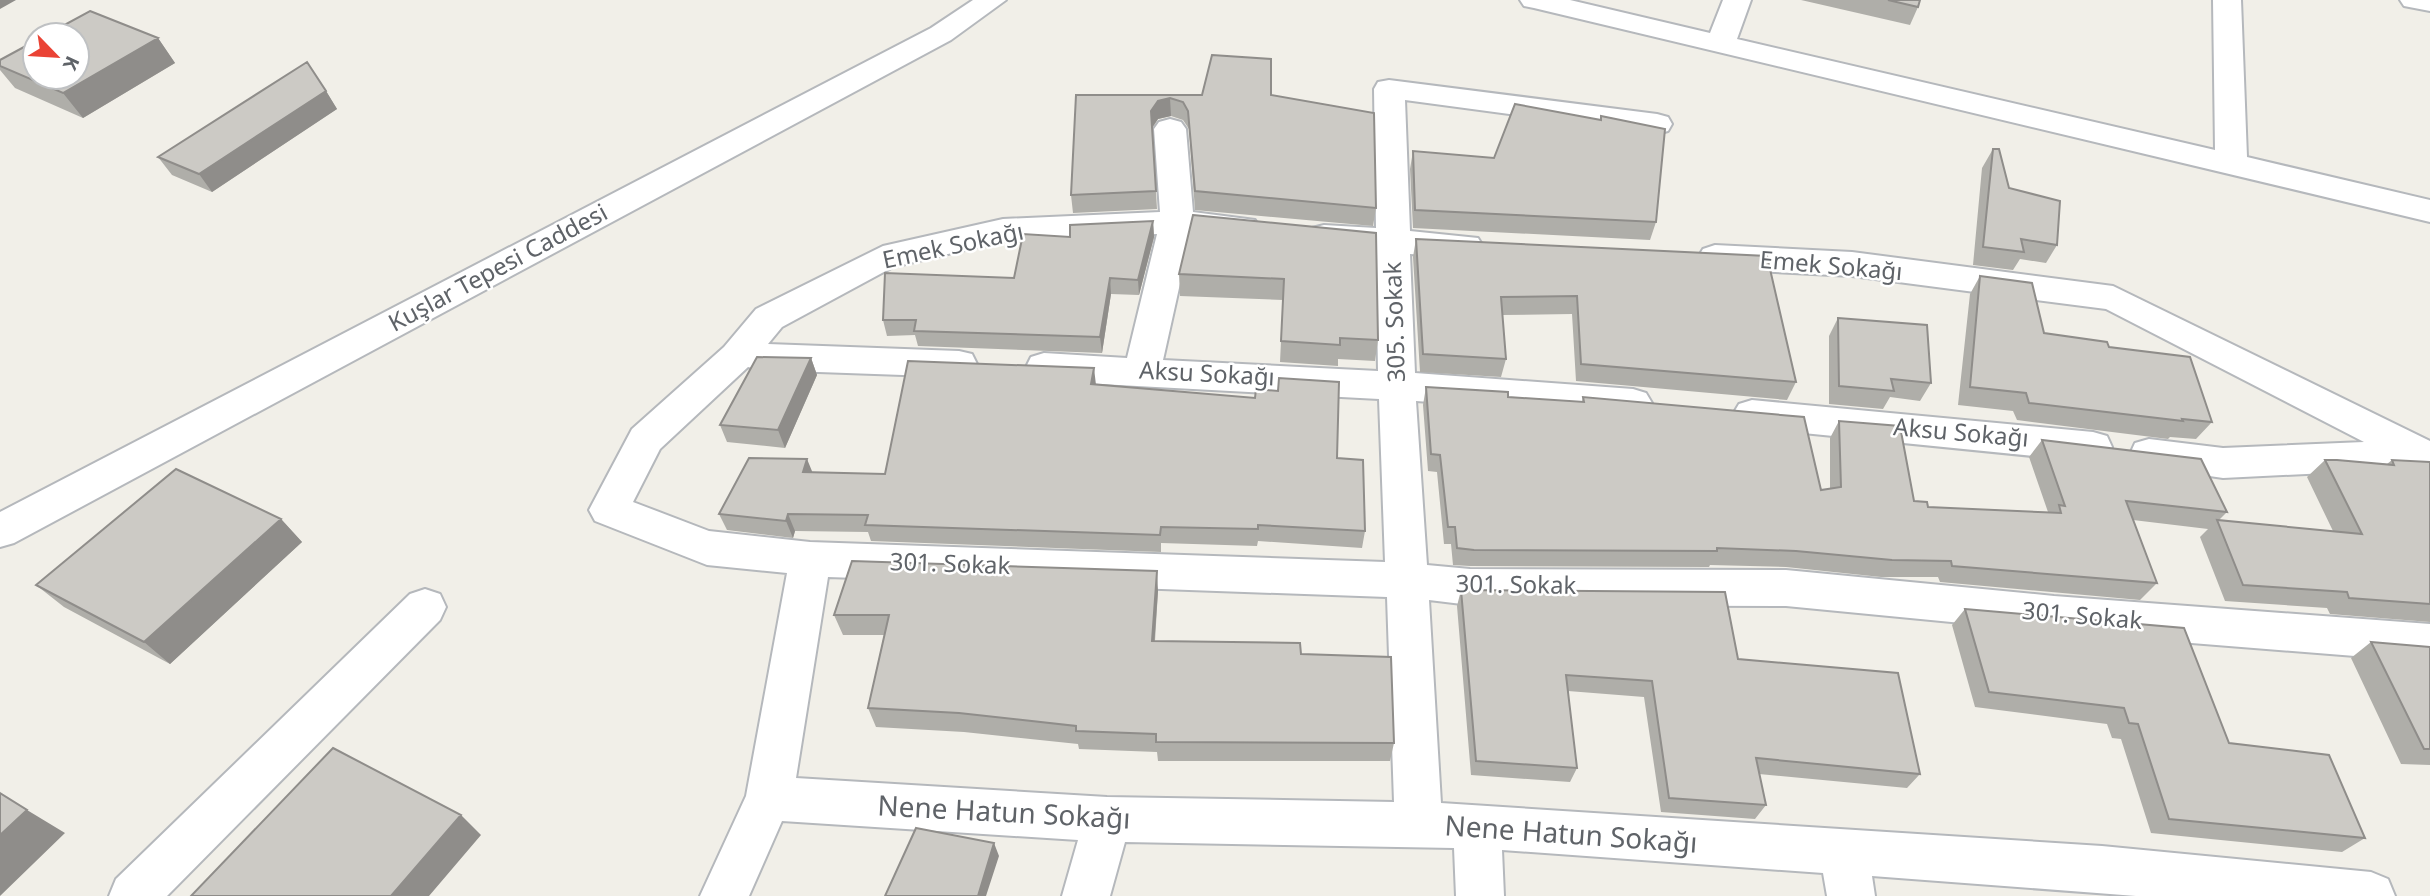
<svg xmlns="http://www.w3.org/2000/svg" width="2430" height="896" font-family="'Noto Sans',sans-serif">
	<rect width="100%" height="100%" fill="#f1efe8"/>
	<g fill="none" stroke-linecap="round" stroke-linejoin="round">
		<defs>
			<path id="minor" d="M1520,0H1570L1710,33L1723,0H1751L1737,39L2215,150L2213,0H2241L2247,157L2430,200V222L1534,8L1524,6Z
				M2400,0H2430V11L2404,6Z
				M1389,80L1657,114L1668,117L1672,124L1668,131L1657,134L1405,100L1410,231L1478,238L1483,246L1478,254L1466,258L1410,254L1415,373L1633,389L1646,393L1652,403L1646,413L1633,417L1416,401L1427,565L1470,569L1786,570L2054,596L2430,624V662L2054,632L1786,606L1470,605L1429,600L1441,803L2102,846L2371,872L2388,879L2395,896H2136L1872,876L1875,896H1827L1823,873L1502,850L1504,896H1456L1454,848L1125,842L1110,896H1062L1078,840L782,821L749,896H700L746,796L787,573L707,565L595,521L589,510L632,429L724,347L756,309L883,246L1003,219L1160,212L1154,129L1159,122L1170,119L1181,122L1186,129L1193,212L1255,220L1260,228L1255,236L1243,239L1191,234L1163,360L1378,371L1376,251L1312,244L1307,236L1312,228L1324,225L1376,228L1374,89L1378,82ZM1157,234L1127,358L1044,353L1031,357L1026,367L1031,377L1044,381L1379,399L1385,562L810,542L709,531L633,502L660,449L748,367L760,370L959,377L972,374L977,364L972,354L959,351L768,344L782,327L893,267L1003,241ZM828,577L1387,597L1394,802L1107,797L796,778Z
				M1715,245L1852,252L2113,286L2430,441V468L2223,478L2135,465L2130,454L2135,443L2149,439L2223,448L2364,442L2106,309L1852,276L1715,269L1703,265L1698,257L1703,249Z
				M1752,400L2093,432L2107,436L2112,447L2107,458L2093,462L1752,428L1739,424L1733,414L1739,404Z
				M425,589L440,594L446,607L440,620L167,896H109L116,879L410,594Z"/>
			<path id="tertiary" d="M973,0H1006L951,40L14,543L0,547V512L931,28Z"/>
		</defs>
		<use href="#minor" stroke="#b5b8bc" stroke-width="4"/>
		<use href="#tertiary" stroke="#b5b8bc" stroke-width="4"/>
		<use href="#minor" fill="#fff" fill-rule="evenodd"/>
		<use href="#tertiary" fill="#fff" fill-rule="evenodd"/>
	</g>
	<path fill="#afaea9" d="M1801,0H1920L1918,7L1910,25Z
		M158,38L175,63L83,118L15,88L0,70V60Z
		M326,91L337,109L212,192L172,175L158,157Z
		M1076,95H1271L1376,208L1373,226L1195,210L1189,129L1183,120L1171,116L1158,119L1152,129L1157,209L1073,213L1071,195Z
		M1601,116L1656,222L1650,240L1413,228L1410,169L1413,151L1494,158L1600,120Z
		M1993,149L2009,188L2057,245L2046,263L2020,259L2013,270L1973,265L1982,168Z
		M1193,215L1378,340L1375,361L1338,359V366L1280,362L1283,300L1180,296L1179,274Z
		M1153,221L1154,237L1139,295L1111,294L1102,353L918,346L915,335L887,336L883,320L1014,278L1070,237Z
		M1416,239L1767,256L1796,382L1787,400L1576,381L1572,314L1502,315L1506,359L1501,377L1420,372L1413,257Z
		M1980,276L2044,333L2109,347L2212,422L2196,439L2170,437L2168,439L2017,420L2013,411L1958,405L1970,294Z
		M1838,318L1931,383L1920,401L1890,397L1883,409L1829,404V336Z
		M811,358L817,375L785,448L727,442L720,425Z
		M1096,384L1337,458L1365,531L1362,548L1258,541L1257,546L1161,543V552L871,541L868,532L795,531L793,538L727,530L719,514L812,472L885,474Z
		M1426,387L1508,397L1582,402L1583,397L1821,490L1830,489V438L1839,421L1914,501L1928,507L2048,512L2029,457L2042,440L2227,512L2219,520L2333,531L2307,477L2325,460L2387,464L2392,460L2430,462V622L2330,614L2327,608L2225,601L2200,537L2208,529L2133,520L2157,583L2140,600L1940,582L1938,577H1881L1786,567L1710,565L1709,567L1470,566L1453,565L1451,544H1444L1437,472L1428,471L1423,405Z
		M281,519L302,542L170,664L64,607L36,585Z
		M1461,590L1738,659L1920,774L1907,788L1759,774L1766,805L1755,819L1661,812L1644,697L1568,691L1577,768L1570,782L1471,775L1457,606Z
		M1158,591L1155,641L1301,654L1394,743L1390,761H1158L1157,752L1079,749L1078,744L964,732L876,727L868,708L884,635H843L834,615Z
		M1965,609L2229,743L2365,838L2342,852L2151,833L2121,739L2112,738L2107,724L1975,707L1952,625Z
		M2371,642L2430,647V765L2401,764L2351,658Z"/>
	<path fill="#8f8d8a" d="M0,0H16L0,9Z
		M158,38L175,63L83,118L63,93Z
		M326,91L337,109L212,192L199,174Z
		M1170,98L1171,116L1158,119L1151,129V111L1158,101Z
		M1153,221L1154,237L1139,295L1138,280Z
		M1110,278L1111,294L1102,353L1100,337Z
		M811,358L817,375L785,448L778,430Z
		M1094,368L1096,385L1091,384Z
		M807,459L814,476L803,472Z
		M788,514L795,531L793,538L786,521Z
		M281,519L302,542L170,664L144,642Z
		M1157,571L1158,591L1153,661L1152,641Z
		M27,810L65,833L0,896V835Z
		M461,815L481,835L429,896H391Z
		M994,843L999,856L986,896H978Z"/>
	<path fill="#cccac5" stroke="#8f8d8a" stroke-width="2" d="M1888,0H1920L1918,7Z
		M90,11L158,38L63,93L0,66V60L35,41V77H77V35H46Z
		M1212,55L1271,59V95L1374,113L1376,208L1195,191L1188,111L1183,102L1170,98L1158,101L1151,111L1156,191L1071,195L1076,95H1202Z
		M307,62L326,91L199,174L158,157Z
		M1515,104L1601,120V116L1665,129L1656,222L1415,210L1413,151L1494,158Z
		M1993,149H1999L2009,188L2060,201L2057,245L2021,239L2024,252L1983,247Z
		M1193,215L1376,233L1378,340L1340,338V345L1281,341L1284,279L1179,274Z
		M1153,221L1138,280L1110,278L1100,337L914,331L916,320H883L885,273L1014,278L1023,234L1070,237V225Z
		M1416,239L1767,256L1796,382L1581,364L1577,296L1501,297L1506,359L1423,354Z
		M1980,276L2032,283L2044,333L2107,342L2109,347L2190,357L2212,422L2182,419L2183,421L2029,403L2026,393L1970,387Z
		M1838,318L1927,325L1931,383L1891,379L1894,391L1839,386Z
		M757,357L811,358L778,430L720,425Z
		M908,361L1094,368L1091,384L1255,398L1256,389L1278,391L1279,378L1339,382L1337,458L1363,460L1365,531L1258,525V529L1161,527L1160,535L865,525L868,515L788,514L786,521L719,514L749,458L807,459L803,472L885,474Z
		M1426,387L1508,392V397L1584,402L1583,397L1804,417L1821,490L1841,487L1839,421L1900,426L1914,501L1927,502L1928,507L2061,513L2059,505L2065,506L2042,440L2201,459L2227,512L2126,501L2157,583L1952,566L1951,561L1892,560L1796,551L1717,548V551L1474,550L1457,548L1455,527H1448L1440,455L1431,454Z
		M2325,460H2337L2394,465L2392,460L2430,462V604L2349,598L2347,592L2243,585L2217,520L2362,534Z
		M176,469L281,519L144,642L36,585Z
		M852,561L1157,571L1152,641L1300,643L1301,654L1391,657L1394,743L1156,742V734L1076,731V726L959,713L868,708L889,615H834Z
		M1461,590L1725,592L1738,659L1898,673L1920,774L1756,758L1766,805L1669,798L1652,681L1566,675L1577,768L1476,761Z
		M1965,609L2184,628L2229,743L2329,755L2365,838L2169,819L2138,724L2129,723L2124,708L1989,692Z
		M2371,642L2430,647V749H2424Z
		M333,748L461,815L391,896H191Z
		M0,793L27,810L0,835Z
		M916,828L994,843L978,896H885Z"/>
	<g text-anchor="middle" stroke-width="5" stroke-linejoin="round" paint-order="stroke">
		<g font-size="24" fill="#5f6368" stroke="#fff">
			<text transform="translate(953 246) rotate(-12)" y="8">Emek Sokağı</text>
			<text transform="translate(1831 266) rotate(5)" y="8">Emek Sokağı</text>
			<text transform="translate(498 268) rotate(-28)" y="8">Kuşlar Tepesi Caddesi</text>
			<text transform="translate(1395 322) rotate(-92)" y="8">305. Sokak</text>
			<text transform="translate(1207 374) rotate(3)" y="8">Aksu Sokağı</text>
			<text transform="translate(1961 433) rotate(5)" y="8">Aksu Sokağı</text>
			<text transform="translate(950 564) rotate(2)" y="8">301. Sokak</text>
			<text transform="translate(1516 585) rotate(1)" y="8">301. Sokak</text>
			<text transform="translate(2082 616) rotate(5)" y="8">301. Sokak</text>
		</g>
		<g font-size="28" fill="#5f6368" stroke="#fff">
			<text transform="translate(1004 812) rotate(3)" y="10">Nene Hatun Sokağı</text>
			<text transform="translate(1571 834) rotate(4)" y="10">Nene Hatun Sokağı</text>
		</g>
	</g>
	<g transform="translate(56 56) rotate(115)"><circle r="33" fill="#ffffff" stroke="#bfc1c3" stroke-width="2"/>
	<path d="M0-5L12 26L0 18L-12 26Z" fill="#ea4335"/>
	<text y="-10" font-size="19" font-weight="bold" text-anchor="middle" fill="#5f6368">K</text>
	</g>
</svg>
